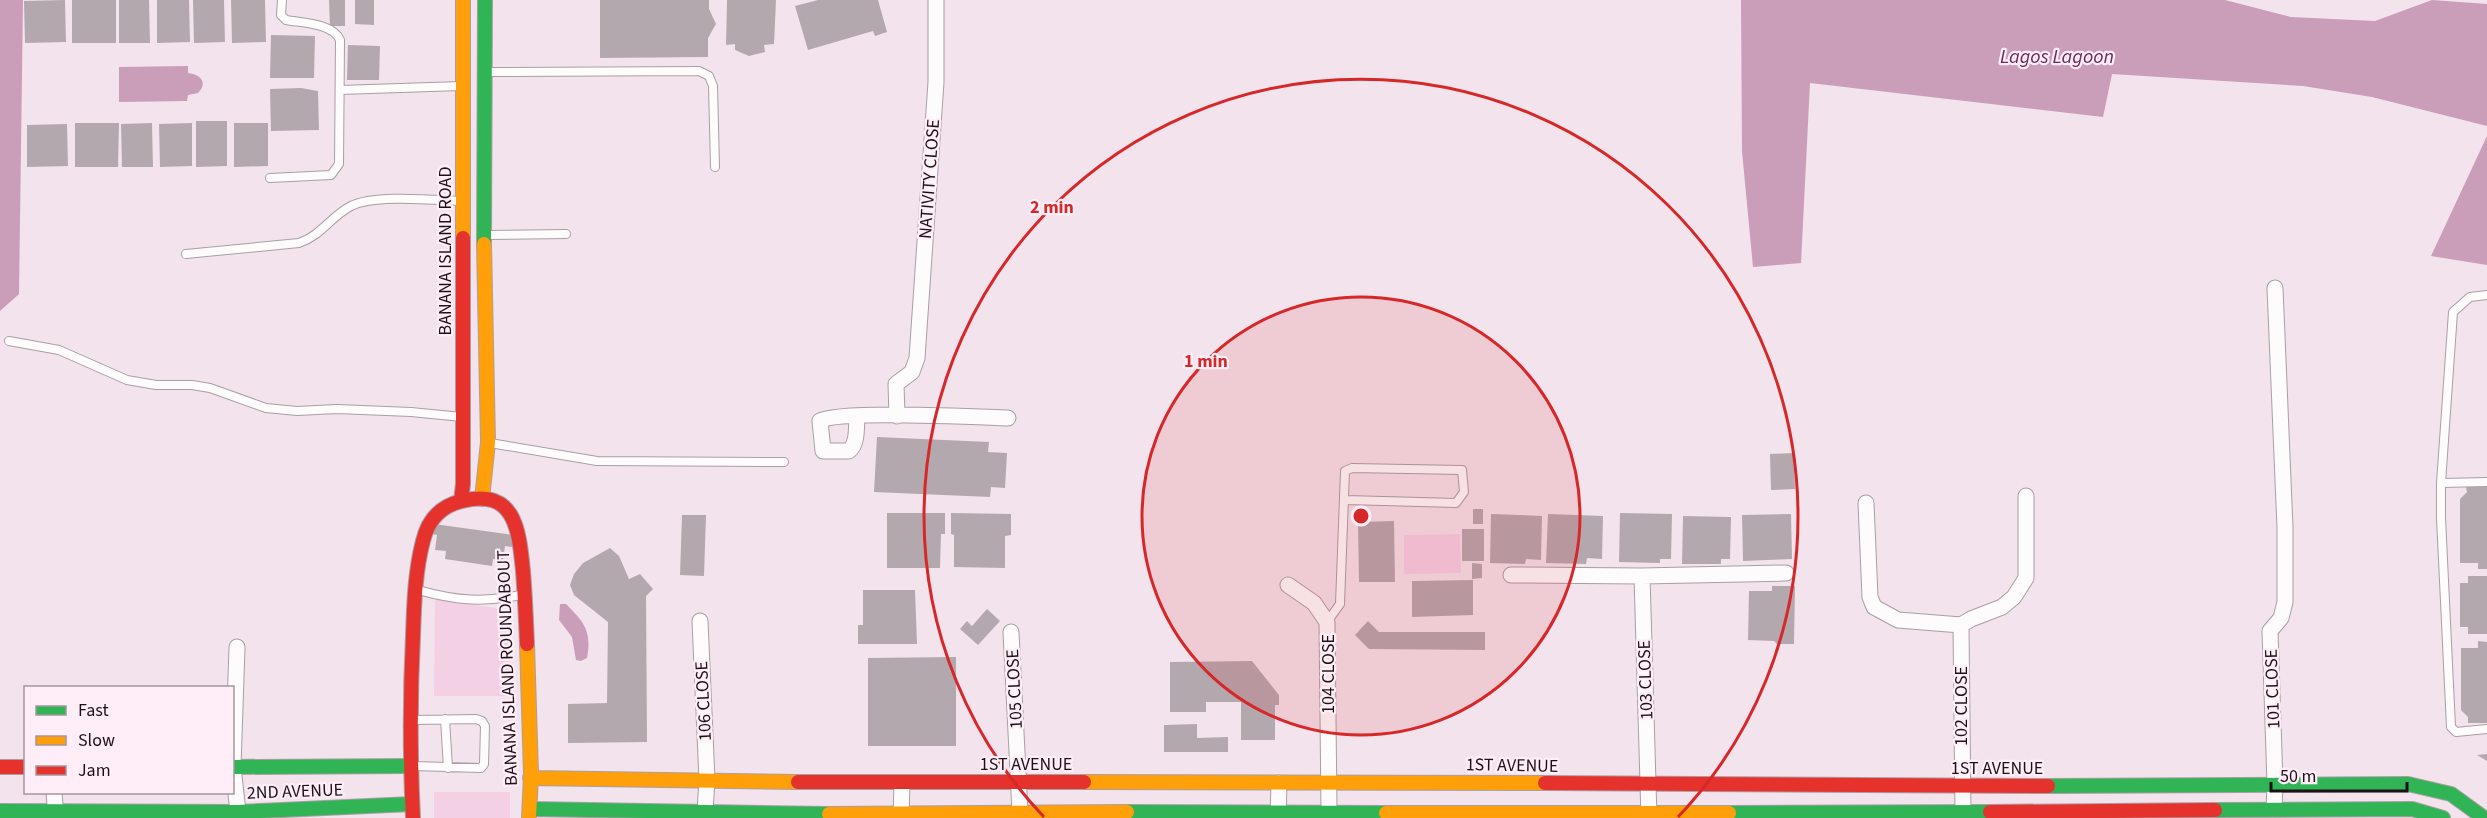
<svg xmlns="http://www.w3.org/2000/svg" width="2487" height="818" font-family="'Source Sans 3',sans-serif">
	<rect width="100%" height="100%" fill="#f3e3ec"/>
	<path fill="#f4d0e5" d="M1460,534L1461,573L1404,574V535Z
		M435,599L508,610L511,696H434Z
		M434,792H510V818H434Z"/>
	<path fill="#ca9db8" d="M0,0H23L19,294L0,311Z
		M1741,0H2225L2291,17L2375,21L2432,0L2487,4V126L2372,97L2303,86L2112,74L2103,117L1810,83L1801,263L1753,267L1742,151Z
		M188,66V73C201,74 208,83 198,93L188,95L187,101L119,102V67Z
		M2487,136V265L2431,256Z
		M560,604H566C584,622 592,631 587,658L581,661L576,660L572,637L559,620Z"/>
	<path fill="#b4a8af" d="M65,0L66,42L25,43L24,1Z
		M72,0H116V43H72Z
		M119,0H149L150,43H119Z
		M157,0H189L190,42L157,43Z
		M193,0H224L225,42L194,43Z
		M231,0H265L266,42L232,43Z
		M329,0H345V26H330Z
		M355,0H374V25L355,24Z
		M600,0H709V9L716,24L708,38V57L600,58Z
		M727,0H776L774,44L764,45L765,52L749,56L735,50V44L726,45Z
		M818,0H878L887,32L875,36L873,31L808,50L795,6Z
		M271,35L315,36L314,78H270Z
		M348,45L380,46L379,80H347Z
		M301,88L318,91L319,130L271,131L270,89Z
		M196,121H227V166L196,167Z
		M75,123H119L118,167H75Z
		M152,123L153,167H122L121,124Z
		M192,123V166L160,167L159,124Z
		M234,123H268V166L234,167Z
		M67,124L68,166L27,167V125Z
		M877,437L989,442L988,452L1007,453L1005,488L991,487L990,497L874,492Z
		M1794,453L1795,489L1771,490L1770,454Z
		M2466,487H2487V569H2478V563H2460V499L2467,492Z
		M1473,509H1483V524H1473Z
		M887,513H945V534H941L940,568H887Z
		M951,513L1011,514V535L1005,536V568L954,567V535L951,534Z
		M1620,513L1672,514L1671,559H1660V563L1619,562Z
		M1491,514L1542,516L1541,560L1526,559L1525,564L1490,563Z
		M1548,514L1603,516L1602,559L1587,558L1586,564L1546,563Z
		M1791,514L1792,559L1743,561L1742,515Z
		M682,515H706L704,576L680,575Z
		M1683,516L1731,517L1730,559H1721V564H1682Z
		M1394,521L1395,582H1359L1358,522Z
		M434,524L513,535L512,547L505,546L503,560L493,559L492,566L445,559L446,551L435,550L437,535L433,534Z
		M1462,529H1484V561H1462Z
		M610,548L619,556L629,579L640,574L653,589L646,596L647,742L568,743V704L607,703L608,622L574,595L570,585L574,574L583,563Z
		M1472,563L1482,564V578L1472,579Z
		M2468,576H2487V634H2468V627H2460V583H2468Z
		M1473,580V615L1412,617V581Z
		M1772,586H1795L1794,644H1777L1774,641L1748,640L1749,591H1772Z
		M863,590H915L917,644H858V625H863Z
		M987,609L1000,621L978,645L960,629L967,621L972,626Z
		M1368,621L1379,632H1485V650L1369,649L1355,635Z
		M2478,641L2487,642V723H2468V717L2461,710V648H2478Z
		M956,657V746H868V658Z
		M1252,661L1279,695V705H1275V740H1241V702H1206V712H1170V662Z
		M1197,724V738L1228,737V752H1164V725Z
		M2487,754V761L2477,755Z"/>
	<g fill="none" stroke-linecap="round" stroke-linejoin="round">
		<defs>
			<path id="lane" d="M486,72L699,71L709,76L713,86L715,167
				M340,90L461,86
				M270,178L331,175L339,164L340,40C333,23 302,23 286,20L281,15L282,0
				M486,235L566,234
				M186,254L299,243C322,235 330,217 351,206C374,194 435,200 462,201
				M9,341L59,350L127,380L156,385H192L210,388L266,408L297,411L337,409L411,412L462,417
				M490,443L597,461L784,462
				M2487,482L2441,483V518L2451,727L2456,732L2487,729
				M2441,483L2453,312L2470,297L2487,295
				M418,590C457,601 485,603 525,594
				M1327,622L1340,604L1345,471L1352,468L1462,470L1464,492L1456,503L1346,500
				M445,719L448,768
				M413,766L481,768L484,764L485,726L482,721L476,719L413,720"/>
			<path id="street" d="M897,416L896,384L912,372L917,358L936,82V0
				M857,417C856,428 858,443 849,451H823L820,421C836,410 979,417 1008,418
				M1866,503L1870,597L1874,607L1898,620L1961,625L1971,619L2002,607L2014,597L2026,578V496
				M1511,575L1642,576L1786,573
				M1642,576L1649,818
				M1288,585L1314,603L1327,622L1329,811
				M700,621L707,780L705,811
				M1961,625L1963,813
				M1011,632L1020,812
				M237,647L233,767L238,812
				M54,792L56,818
				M2274,809L2275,784L2270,631L2281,618L2285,602V528L2275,288
				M901,818L902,783
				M1278,818L1279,783"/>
			<path id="fast" d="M484,244L485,0
				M232,767L411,766
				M2048,786L2408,784L2451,794L2484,818
				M530,809L829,814
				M2215,810L2412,809L2443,818
				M0,811L238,812L412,804
				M1127,812L1386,813
				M1729,813L1990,812"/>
			<path id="slow" d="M463,0V238
				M482,499L488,442L484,244
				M527,644L531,774L529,818
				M530,778L798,782
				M1084,782L1545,783
				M1386,813H1729
				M829,814L1127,812"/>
			<path id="jam" d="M461,501L463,484V238
				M0,767H26
				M798,782H1084
				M1545,783L2048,786
				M1990,812L2215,810
				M413,818C410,757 410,696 413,636C414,605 415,571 423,541C428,520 440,506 462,501C516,487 519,532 523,571C525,596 526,620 527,644"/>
		</defs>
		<use href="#lane" stroke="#aa9ea5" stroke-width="10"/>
		<use href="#street" stroke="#aa9ea5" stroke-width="17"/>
		<use href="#fast" stroke="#aa9ea5" stroke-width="16"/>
		<use href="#slow" stroke="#aa9ea5" stroke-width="16"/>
		<use href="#jam" stroke="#aa9ea5" stroke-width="16"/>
		<use href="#lane" stroke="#fdfbfc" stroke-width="8"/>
		<use href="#street" stroke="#fdfbfc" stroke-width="15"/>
		<use href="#fast" stroke="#30b455" stroke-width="14"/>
		<use href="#slow" stroke="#ff9f0a" stroke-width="14"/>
		<use href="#jam" stroke="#e5322d" stroke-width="14"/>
	</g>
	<circle cx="1361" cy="516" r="219" fill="#d62828" fill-opacity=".12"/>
	<g fill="none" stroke="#d62828" stroke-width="3">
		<circle cx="1361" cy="516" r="219"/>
		<path d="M1044 817A437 437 0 1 1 1678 817"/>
	</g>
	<g text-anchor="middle" stroke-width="4.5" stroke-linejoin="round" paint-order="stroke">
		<g font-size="18" fill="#1b1217" stroke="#ffeef7">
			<text transform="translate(929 179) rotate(-86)" y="6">NATIVITY CLOSE</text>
			<text transform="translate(445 251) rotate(-90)" y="6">BANANA ISLAND ROAD</text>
			<text transform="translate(507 668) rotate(-92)" y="6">BANANA ISLAND ROUNDABOUT</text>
			<text transform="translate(1328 674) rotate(-90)" y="6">104 CLOSE</text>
			<text transform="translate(1645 680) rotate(-92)" y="6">103 CLOSE</text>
			<text transform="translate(1014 689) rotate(-93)" y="6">105 CLOSE</text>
			<text transform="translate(2272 689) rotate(-92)" y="6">101 CLOSE</text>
			<text transform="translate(703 701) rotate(-93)" y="6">106 CLOSE</text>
			<text transform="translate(1961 706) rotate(-90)" y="6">102 CLOSE</text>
			<text x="1026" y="770">1ST AVENUE</text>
			<text transform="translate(1512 765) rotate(1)" y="6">1ST AVENUE</text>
			<text x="1997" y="774">1ST AVENUE</text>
			<text transform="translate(295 791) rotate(-2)" y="6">2ND AVENUE</text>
		</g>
		<g font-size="20" font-style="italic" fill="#6d2756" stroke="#ffeef7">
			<text x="2057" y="63">Lagos Lagoon</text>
		</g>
	</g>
	<circle cx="1361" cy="516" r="9" fill="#d62828" stroke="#ffeef7" stroke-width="3"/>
	<g font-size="18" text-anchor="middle" font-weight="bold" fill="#d62828" stroke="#ffeef7" stroke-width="4.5" stroke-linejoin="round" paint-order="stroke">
		<text x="1052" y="213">2 min</text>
		<text x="1206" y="367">1 min</text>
	</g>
	<rect x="24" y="686" width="210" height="108" fill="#ffeef7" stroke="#a4969d" stroke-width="1.5"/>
	<rect x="36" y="706" width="30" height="9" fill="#30b455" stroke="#a4969d" stroke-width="1.5"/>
	<text x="78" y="716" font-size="18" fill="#1b1217">Fast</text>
	<rect x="36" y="736" width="30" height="9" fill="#ff9f0a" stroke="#a4969d" stroke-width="1.5"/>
	<text x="78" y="746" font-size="18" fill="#1b1217">Slow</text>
	<rect x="36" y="766" width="30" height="9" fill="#e5322d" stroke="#a4969d" stroke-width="1.5"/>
	<text x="78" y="776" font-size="18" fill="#1b1217">Jam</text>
	<path d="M2271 782v9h136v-9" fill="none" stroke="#1b1217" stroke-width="3"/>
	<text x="2280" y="782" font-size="18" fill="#1b1217" stroke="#ffeef7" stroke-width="4.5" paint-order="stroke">50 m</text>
</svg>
